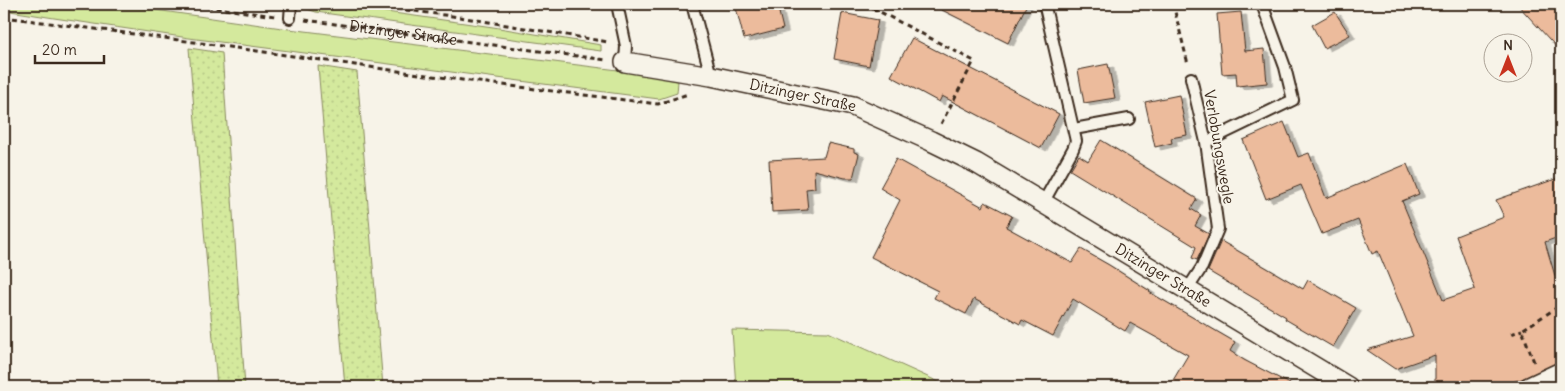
<svg xmlns="http://www.w3.org/2000/svg" width="1565" height="391" font-family="Delius,sans-serif">
	<defs>
		<pattern id="garden-dots" width="8" height="8" patternUnits="userSpaceOnUse" patternTransform="scale(1.25)"><rect width="8" height="8" fill="#d4e99d"/><path d="M2 2h.1M6 6h.1" fill="none" stroke="#b7c887" stroke-width="1.8" stroke-linecap="round"/></pattern>
		<filter id="shadow"><feDropShadow dx="5.5" dy="3" stdDeviation="0" flood-color="#0004"/></filter>
	</defs>
	<rect width="100%" height="100%" fill="#f7f3e8"/>
	<filter id="ink" filterUnits="userSpaceOnUse"><feTurbulence type="fractalNoise" baseFrequency=".02" numOctaves="2"/><feDisplacementMap in="SourceGraphic" scale="10" xChannelSelector="R" yChannelSelector="G"/><feConvolveMatrix kernelMatrix="1 2 1 2 8 2 1 2 1" color-interpolation-filters="sRGB"/></filter>
	<g filter="url(#ink)">
		<path fill="#d4e99d" stroke="#888a5e" d="M4,4H113L289,29L618,70L678,81L677,93L659,99L189,38L54,18L4,10Z
			M304,4L372,10L493,27L601,45V51L316,12L304,8Z
			M732,330L828,332L950,387H736Z"/>
		<path fill="url(#garden-dots)" stroke="#888a5e" d="M189,48L222,53L245,387H217Z
			M318,66L357,72L383,387H345Z"/>
		<path fill="#ecbb9c" stroke="#3b2a1e" filter="url(#shadow)" d="M735,4H777L783,29L744,39Z
			M930,4H1027L1008,43Z
			M1517,4H1561V52Z
			M1241,12L1245,51L1264,49L1267,83L1237,86L1236,73L1222,74L1217,14Z
			M1335,12L1350,35L1324,48L1312,25Z
			M842,13L878,20L869,66L834,59Z
			M912,38L1059,114L1041,148L942,96L939,102L891,76Z
			M1108,64L1115,98L1084,103L1078,70Z
			M1179,95L1187,135L1171,138L1172,143L1155,147L1145,102Z
			M1284,122L1298,157L1309,153L1326,198L1407,164L1419,194L1402,201L1443,300L1475,289L1456,236L1504,217L1496,200L1561,177V236L1545,242L1561,296V361L1522,379L1495,387H1435V355L1395,369L1367,350L1413,336L1378,251L1372,254L1358,220L1322,234L1301,185L1266,199L1243,140Z
			M1101,140L1197,199L1191,209L1201,215L1195,226L1209,234L1197,260L1192,258L1196,247L1070,170L1079,155L1088,161Z
			M828,143L854,149V152L859,154L853,178H845L814,170L815,188L806,189L808,210L772,212L769,160L824,157Z
			M896,159L983,207L985,202L1012,216L1006,227L1072,263L1081,249L1109,265L1150,291L1149,292L1235,342L1230,351L1244,360L1296,387H1169L1188,355L1130,323L1125,331L1073,299L1053,336L1022,320L1020,324L974,299L966,314L934,298L938,291L871,257L900,200L880,188Z
			M1221,241L1303,289L1308,280L1356,308L1333,347L1285,319L1286,317L1208,271Z"/>
		<g fill="none" stroke-linecap="round" stroke-linejoin="round">
			<defs>
				<path id="service" d="M617,4L626,46L625,62
					M692,4L711,76
					M290,18L291,4
					M1074,129L1129,119
					M1206,142L1293,100L1285,67L1262,4
					M1043,203L1073,149L1076,141L1045,7
					M1187,290L1202,267L1218,229L1206,142L1191,78"/>
				<g id="minor">
					<path id="s2" d="M625,62L711,76L853,106L931,141L976,163L1043,203L1348,387"/>
					<path d="M1529,387L1561,372"/>
				</g>
			</defs>
			<use href="#service" stroke="#3b2a1e" stroke-width="14"/>
			<use href="#minor" stroke="#3b2a1e" stroke-width="22"/>
			<g stroke="#3b2a1e" stroke-width="3" stroke-dasharray="5 4" stroke-linecap="butt">
				<path d="M189,4L275,16"/>
				<path d="M361,4L459,17L608,42"/>
				<path d="M865,4L974,61L941,124"/>
				<path d="M1173,4L1188,64"/>
				<path d="M4,17L194,42L454,79L658,104L688,94"/>
				<path id="s1" d="M305,20L607,60"/>
				<path d="M1559,288H1561"/>
				<path d="M1511,334L1522,330"/>
				<path d="M1534,362L1522,330L1561,305"/>
			</g>
			<use href="#service" stroke="#f7f3e8" stroke-width="10"/>
			<use href="#minor" stroke="#f7f3e8" stroke-width="19"/>
		</g>
	</g>
	<g text-anchor="middle" stroke-width="4" stroke-linejoin="round" paint-order="stroke">
		<g font-size="15" fill="#3b2a1e" stroke="#f7f3e8">
			<text dy="5" stroke="none"><textPath href="#s1" startOffset="99">Ditzinger Straße</textPath></text>
			<text dy="5" stroke="none"><textPath href="#s2" startOffset="181">Ditzinger Straße</textPath></text>
			<text transform="translate(1219 147) rotate(80)" y="5">Verlobungswegle</text>
			<text dy="5" stroke="none"><textPath href="#s2" startOffset="586">Ditzinger Straße</textPath></text>
		</g>
	</g>
	<rect width="1565" height="391" fill="none" stroke="#f7f3e8" stroke-width="20"/>
	<rect x="10" y="10" width="1545" height="371" fill="none" stroke="#3b2a1e" stroke-width="2" filter="url(#ink)"/>
	<g transform="translate(1508 58)"><circle r="24" fill="#f7f3e8" stroke="#aca397"/>
	<path d="M0-4L9 19L0 12L-9 19Z" fill="#c8321e"/>
	<text y="-8" font-size="14" font-weight="bold" text-anchor="middle" fill="#3b2a1e">N</text>
	</g>
	<path d="M35 55v8h69v-8" fill="none" stroke="#3b2a1e" stroke-width="2.5"/>
	<text x="42" y="55" font-size="15" fill="#3b2a1e" stroke="#f7f3e8" stroke-width="4" paint-order="stroke">20 m</text>
</svg>
